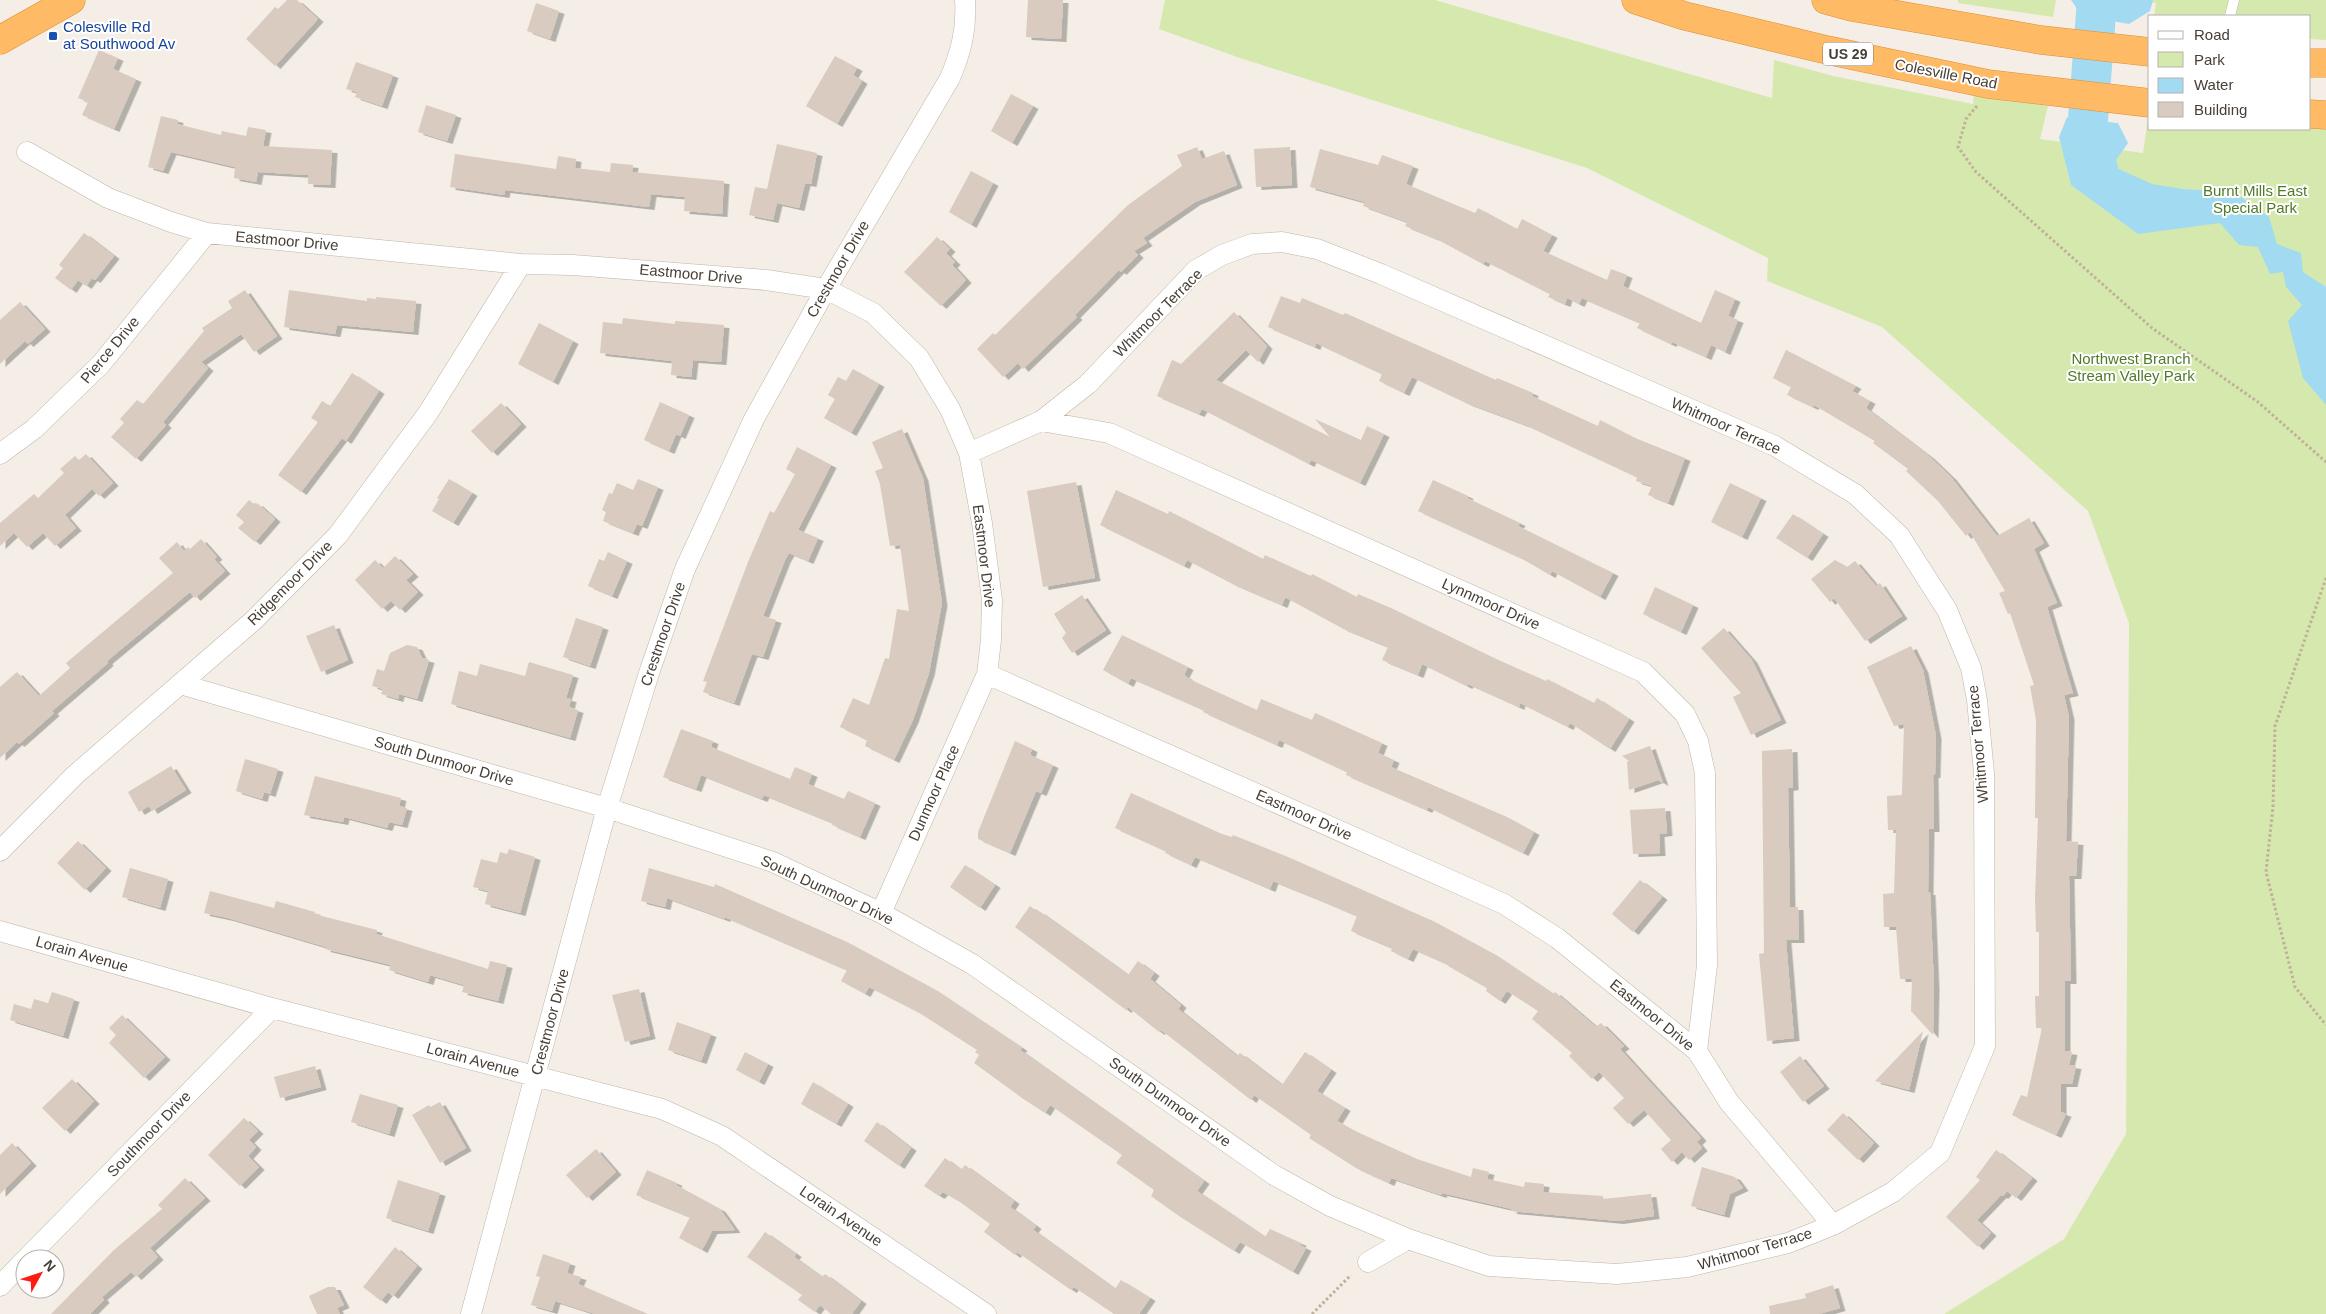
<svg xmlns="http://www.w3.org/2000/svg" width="2326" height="1314" font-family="Helvetica,sans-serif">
	<defs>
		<filter id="shadow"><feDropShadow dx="5.5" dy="3" stdDeviation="0" flood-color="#0004"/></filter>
	</defs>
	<rect width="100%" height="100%" fill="#f4eee7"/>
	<path fill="#d5e9ae" d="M1165,0H1435L1772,98L1774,60L1833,76L1973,104L1974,93L2048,106L2040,139L2143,153L2148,119L2150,129L2326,128V1314H1944L2064,1239L2126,1134L2129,623L2088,511L1882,327L1767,281L1768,258L1587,168L1240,58L1159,29Z
		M1958,0H2056L2053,17L1958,3Z
		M2136,0H2326V40L2310,39V16H2154L2156,3Z"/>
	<path fill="#a2daf2" d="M2071,0H2153L2150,11L2129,24L2095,18L2085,20Z
		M2067,117L2118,123L2128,143L2112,166L2152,184L2183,189L2234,192L2269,217L2277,244L2301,253L2303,272L2326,287V405L2303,378L2288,321L2302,305L2286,287L2283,272L2270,274L2258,247L2239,245L2220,223L2138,234L2071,185L2059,137Z"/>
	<path fill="#f4eee7" d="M2067,114L2118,121L2121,123L2064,117Z"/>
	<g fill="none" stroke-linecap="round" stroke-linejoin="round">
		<path stroke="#a2daf2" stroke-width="40" d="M2097,0L2086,146L2094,167L2098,169"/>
	</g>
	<path fill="#d9cbbf" filter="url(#shadow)" d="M287,0H297L318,19L275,66L246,39L275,7L278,9Z
		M1028,0H1063L1061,39L1026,37Z
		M536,3L559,11L550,39L527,31Z
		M99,50L118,58L113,69L136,79L114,129L82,115L88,102L78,98Z
		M835,56L857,68L853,75L862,81L837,124L806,106Z
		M356,62L393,75L382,106L355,97L357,92L346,89Z
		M1011,94L1033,106L1012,143L991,131Z
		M426,105L456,115L447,141L418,132Z
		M161,116L178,120L177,124L221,135L222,131L246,136L248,127L266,130L263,146L332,150L330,185L308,184V175L258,172L256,182L234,178L235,167L171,152L163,171L148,167Z
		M777,144L817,153L811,184L805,183L799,208L777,203L773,220L749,215L755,187L767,189Z
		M1197,147L1202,159L1224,151L1237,185L1195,202L1143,238L1147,243L1134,251L1138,255L1121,272L1119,270L1075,315L1077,317L1023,369L1018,363L1003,377L977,349L993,333L995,335L1128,205L1182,166L1177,155Z
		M1290,147L1292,185L1256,187L1254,149Z
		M1320,149L1378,165L1382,155L1413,166L1406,184L1475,213L1478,208L1517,229L1522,219L1552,235L1543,251L1607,280L1611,269L1627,275L1623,286L1701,323L1715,290L1735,299L1728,316L1738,320L1725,352L1711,345L1706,357L1672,342L1671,344L1637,328L1640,323L1582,298L1579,304L1567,298L1565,304L1548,297L1550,294L1485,261L1483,264L1437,239L1405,226L1407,222L1363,206L1365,202L1310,187Z
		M455,154L556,169L558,156L576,159L575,168L610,172L611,163L633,165L632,172L724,181L722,214L684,211L685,197L651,194L649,207L505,190L504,195L450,187Z
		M971,171L993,183L971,225L949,212Z
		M84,233L114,256L95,280L92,278L86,286L78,280L71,290L55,278L63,268L59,265Z
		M937,237L950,249L946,253L955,262L952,265L966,280L941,306L904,272Z
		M245,290L277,336L254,352L241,334L201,362L208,368L163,422L166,425L136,459L111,437L124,423L120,419L137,400L143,404L204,331L202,328L232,308L228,301Z
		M289,290L367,301V298L376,299V297L416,301L413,332L337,325L335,334L284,327Z
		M1281,296L1300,303L1302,298L1343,315L1345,313L1496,380L1497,378L1533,393L1532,396L1598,426L1600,420L1635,438L1685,458L1668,503L1648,495L1652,486L1636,481L1637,477L1526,425L1467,403L1412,377L1404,393L1379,381L1382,374L1316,343L1315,347L1268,327Z
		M20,302L45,329L28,344L25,341L0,364V320Z
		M1234,312L1267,346L1258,362L1246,350L1216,380L1330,437L1315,419L1361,440L1367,426L1384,434L1360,483L1311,460L1309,464L1202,409L1199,414L1157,396L1172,360L1181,364Z
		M623,318L675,324V321L724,325L721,362L693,360L691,377L671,375L672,361L600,353L603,322L622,324Z
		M539,323L573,341L553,382L518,364Z
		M1786,350L1856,386L1852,391L1870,401L1866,408L1929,456L1951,477L1997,536L2029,518L2044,543L2034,549L2057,603L2047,607L2073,693L2064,695L2069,717L2066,841L2078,842L2076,876H2069L2071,981H2065V1051L2072,1052L2069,1065L2076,1066L2072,1084H2061V1112L2066,1114L2056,1135L2012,1115L2021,1095L2027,1097L2042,1028H2036L2035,996H2039V932H2036L2035,897L2038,818H2035L2036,720L2030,686L2034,685L2010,613L2008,614L1999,593L2005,591L1970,532L1966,536L1938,501L1906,471L1908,469L1873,443L1875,441L1814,405L1813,407L1787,395L1791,387L1773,378Z
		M853,369L879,384L851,433L824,418L835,399L828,395L838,377L846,381Z
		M352,373L379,391L346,441L342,438L301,492L278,475L318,422L311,418L322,401L330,406Z
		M660,402L689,415L680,436L676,434L669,451L644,440Z
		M501,403L521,424L492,453L471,431Z
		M902,429L923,478L942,603L929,673L913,720L894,760L865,746L867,740L840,727L853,698L869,705L885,658L889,659L897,609L909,611L900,545L890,546L880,484L875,471L883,468L872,442Z
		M797,447L831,465L798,530L818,538L808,561L789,553L785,560L763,616L776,620L763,657L752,654L734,703L703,692L707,682L703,681L748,562L770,511L774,513L795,474L786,469Z
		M86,454L113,483L99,496L92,489L65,515L76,528L55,546L43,533L27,547L14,533L0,546V523L34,494L38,498L64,473L60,469L75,456L79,460Z
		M449,479L472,493L453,523L432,511L439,499L437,498Z
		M638,479L658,487L642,526L637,524L633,533L603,521L606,512L602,510L609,493L612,494L617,483L633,490Z
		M1433,480L1468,496L1467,498L1520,523L1518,526L1613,573L1600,597L1552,571L1550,575L1521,558L1418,511Z
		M1076,482L1095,578L1043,587L1027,491Z
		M1730,483L1761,498L1742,537L1711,522Z
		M1116,490L1168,514L1169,511L1263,559L1265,555L1311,576L1312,574L1357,597L1358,594L1391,608L1494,658L1546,681L1547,679L1594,703L1597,698L1629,719L1610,749L1570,723L1568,727L1520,703L1519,707L1468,684L1467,686L1422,664L1418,675L1382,660L1388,647L1344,629L1285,597L1282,605L1233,584L1187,560L1184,566L1100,525Z
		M249,500L255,505L257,503L275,519L255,542L238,528L244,522L236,515Z
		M1793,514L1823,534L1807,558L1776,538Z
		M201,539L217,557L214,559L225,571L195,598L190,592L107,661L108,663L52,711L54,713L19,744L17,742L0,758V687L17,672L39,696L70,668L66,663L173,573L159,558L177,542L184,551L188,547L190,549Z
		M608,552L627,561L612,596L588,586L599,559L604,561Z
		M395,556L413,574L406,580L418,592L400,610L391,601L382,609L355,580L375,560L383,568Z
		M1835,560L1847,567L1855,561L1876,586L1880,583L1902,616L1865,641L1834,598L1830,602L1811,579Z
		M1655,587L1693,605L1681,632L1643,614Z
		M1082,595L1106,630L1072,653L1062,638L1066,633L1054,614Z
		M576,618L603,627L590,666L563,657Z
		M334,625L348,660L321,672L306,636Z
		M1724,628L1752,660L1781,720L1751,735L1733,697L1741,693L1701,648Z
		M1122,635L1188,667L1184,675L1191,680L1257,710L1261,699L1312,720L1315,713L1382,743L1378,753L1394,760L1391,767L1507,817L1534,832L1523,853L1428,807L1427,810L1346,775L1347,772L1279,740L1277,745L1203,712L1204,710L1131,678L1128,684L1103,670Z
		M407,645L417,647L422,658L429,660L417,699L399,694L398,699L381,694L383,689L372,686L377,669L384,671L390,653Z
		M1911,646L1923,670L1936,736L1935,775H1933L1934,829H1929L1928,892H1930L1934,987L1933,1035L1911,1011L1912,979H1900L1896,927H1884L1883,894L1894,893L1896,830H1888L1887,796L1902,795L1904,724L1894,726L1867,667Z
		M529,662L573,675L566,698L571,699L569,707L578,710L570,738L451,704L459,671L477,676L480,664L525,676Z
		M681,729L713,741L711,747L790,779L795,767L812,774L808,784L844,799L848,791L875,803L860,837L832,825L833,823L764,795L762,799L701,775L696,789L663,777Z
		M1015,741L1032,749L1030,755L1053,765L1041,793L1036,791L1010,853L978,839V832Z
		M1650,746L1663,783L1658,780L1629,790L1627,762L1629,761L1622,756Z
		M1792,749L1793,787L1788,788L1790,907H1798L1799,940H1786L1794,1038L1767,1041L1759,954L1764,953L1762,751Z
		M245,759L278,769L270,794L264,792L262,799L236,791Z
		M171,766L186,790L152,811L149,806L139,812L128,792Z
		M315,776L401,798L399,806L407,808L402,825L389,822L387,828L344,817L343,822L304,815Z
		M1131,793L1222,834L1232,837L1233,835L1288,857L1433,921L1492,953L1553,994L1555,992L1596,1027L1601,1023L1624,1046L1620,1049L1701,1138L1697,1142L1702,1148L1689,1160L1682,1152L1672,1162L1661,1149L1671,1140L1644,1110L1628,1124L1613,1108L1624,1098L1599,1072L1592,1079L1569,1056L1572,1053L1532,1019L1538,1011L1507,991L1500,1001L1486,991L1487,988L1448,966L1449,965L1413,949L1408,959L1391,951L1392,948L1351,931L1357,916L1320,900L1273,881L1270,889L1195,857L1191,865L1165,853L1166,851L1115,828Z
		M1665,808L1667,833L1659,834L1660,853L1633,854L1630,810Z
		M78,841L106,868L85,890L57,863Z
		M509,849L535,857L520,913L485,904L488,891L473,887L481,859L497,863L500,852L507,854Z
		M965,865L995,885L980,908L950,887Z
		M130,868L168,879L160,908L122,897Z
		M649,868L714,887L715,884L847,942L932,988L1022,1048L1020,1050L1204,1181L1197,1191L1265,1237L1270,1229L1301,1243L1300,1245L1306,1248L1293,1272L1240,1242L1234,1251L1179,1216L1151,1196L1154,1190L1116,1163L1122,1155L1050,1105L1045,1113L1022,1098L974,1063L979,1055L975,1052L977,1050L918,1012L869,987L865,994L841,981L847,970L725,917V919L667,898L665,907L641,901Z
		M1640,880L1662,897L1633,932L1612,914Z
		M210,891L274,908L276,901L315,912L314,914L377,930L376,934L488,969L490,961L507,965L498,1001L462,992L464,985L430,975L428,982L389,970L391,965L325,949L326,947L228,918L204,913Z
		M1030,906L1038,912L1039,911L1128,975L1138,961L1154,973L1150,979L1181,1005L1178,1009L1237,1056L1240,1053L1282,1085L1305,1052L1331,1070L1317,1091L1345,1108L1337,1121L1355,1131L1417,1159L1471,1177L1473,1168L1489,1172L1487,1179L1524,1187L1525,1182L1544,1184L1543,1192L1603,1196V1199L1651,1194L1654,1216L1618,1221L1511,1211L1512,1209L1442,1193L1441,1195L1391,1178L1389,1183L1356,1168L1309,1138L1311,1135L1254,1095L1251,1100L1161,1030L1159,1032L1128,1007L1126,1010L1015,927Z
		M639,989L650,1036L625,1042L612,995Z
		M52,992L74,999L63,1036L10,1020L14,1004L31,1009L34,999L48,1003Z
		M122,1015L165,1057L144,1078L109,1043L116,1035L109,1028Z
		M677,1022L711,1034L701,1061L668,1050Z
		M1923,1031L1909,1090L1875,1081Z
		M745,1052L768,1064L759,1082L736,1070Z
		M1800,1056L1824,1086L1803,1102L1780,1072Z
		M315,1066L321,1087L280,1098L274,1077Z
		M72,1079L94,1101L65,1131L42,1108Z
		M813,1082L848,1104L836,1124L801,1104Z
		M360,1094L398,1105L389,1134L351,1122Z
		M440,1102L466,1148L440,1163L412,1115L429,1105L430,1107Z
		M1843,1113L1874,1143L1858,1160L1827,1130Z
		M244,1118L258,1131L249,1140L256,1147L248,1156L259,1167L240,1186L208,1155Z
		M877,1122L911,1148L899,1166L864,1141Z
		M12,1143L31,1163L0,1194V1155Z
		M596,1149L616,1172L587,1198L566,1175Z
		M1996,1150L2032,1178L2016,1198L2007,1191L2003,1196L2001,1195L1977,1220L1991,1233L1978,1247L1946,1217L1980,1180L1976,1177Z
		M945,1158L961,1170L965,1165L1014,1201L1010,1207L1036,1226L1033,1230L1115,1289L1121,1280L1150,1298L1139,1314H1114L1074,1287L1071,1290L1017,1252L1015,1255L984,1232L990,1224L960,1202L943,1192L939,1196L924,1186Z
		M1702,1167L1735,1177L1743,1188L1730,1194L1724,1215L1691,1206Z
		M647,1170L677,1183L676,1185L720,1209L735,1230L712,1231L702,1250L679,1238L690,1217L636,1195Z
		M185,1178L205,1198L150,1248L158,1257L136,1277L131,1272L102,1297L104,1300L90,1314H51L114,1250L162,1209L158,1205Z
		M398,1180L440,1193L428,1231L386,1218Z
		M765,1232L796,1254L794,1257L822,1277L825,1274L861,1301L852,1314H831L820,1305L815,1312L798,1300L802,1295L747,1257Z
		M395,1247L417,1266L393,1296L388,1292L381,1301L363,1287Z
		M543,1254L570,1263L567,1273L581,1277L578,1284L648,1314H595L555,1301L552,1311L531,1305L540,1277L536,1276Z
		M1833,1285L1840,1308L1819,1314H1770L1769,1306L1806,1298L1805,1294Z
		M328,1287H335L344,1305L337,1308L340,1314H317L309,1296Z"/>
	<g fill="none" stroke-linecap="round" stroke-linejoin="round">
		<defs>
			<path id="lane" d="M2230,16L2234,0"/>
			<path id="street" d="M27,152L108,198L171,222L207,233L521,264L573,265L766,280L826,289L873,313L919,358L950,409L969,453L982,523L992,600L991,640L987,674L881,913
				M969,453L1041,421L1109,433L1643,672L1685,714L1698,741L1705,773L1707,965L1697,1051
				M0,454L34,429L101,364L207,233
				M987,674L1504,904L1557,938L1697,1051L1729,1102L1833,1225
				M180,684L607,808L773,862L881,913L972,964L1274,1175L1330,1206L1408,1239L1489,1266L1617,1274L1687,1267L1788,1243L1833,1225L1893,1192L1940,1153L1985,1046L1984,773L1977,700L1971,668L1947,610L1899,535L1855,494L1775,446L1381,274L1317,249L1282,242L1252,244L1222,255L1196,270L1088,384L1041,421
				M0,851L75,775L254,620L338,535L428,413L521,264
				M0,931L272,1008L662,1109L722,1136L986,1314
				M26,1259L272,1008
				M1368,1262L1408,1239
				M0,1286L25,1260
				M471,1314L607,808L650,670L685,569L754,419L826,289L950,78C961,52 967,29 965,0"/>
			<path id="highway" d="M1636,0L1685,16L1827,50L1988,84L2150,103
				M1826,0L1852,7L2041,40L2150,52
				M0,40L71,0
				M2310,63H2326
				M2310,114L2326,115"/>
		</defs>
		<use href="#lane" stroke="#bfb5a9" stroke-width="11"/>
		<use href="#street" stroke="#bfb5a9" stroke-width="21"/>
		<use href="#highway" stroke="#e18d34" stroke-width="29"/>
		<path stroke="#c1af9a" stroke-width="3" stroke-dasharray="2.5 2.5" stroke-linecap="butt" d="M1977,106L1966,119L1958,147L1976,172L2152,328L2258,402L2326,462
			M2326,578L2275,726L2273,807L2266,872L2295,987L2326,1025
			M1312,1314L1351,1275"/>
		<use href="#lane" stroke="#fff" stroke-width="10"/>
		<use href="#street" stroke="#fff" stroke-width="20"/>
		<use href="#highway" stroke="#ffba66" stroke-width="28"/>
	</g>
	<rect fill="#1a4fb4" stroke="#fff" stroke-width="2" x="48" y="31" width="10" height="10" rx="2.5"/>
	<g text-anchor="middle" stroke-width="4" stroke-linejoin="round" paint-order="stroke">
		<rect fill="#fff" stroke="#7e7872" stroke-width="1" x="1823" y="42.5" width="50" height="23" rx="4"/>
		<g font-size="14" font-weight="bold" fill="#473e36">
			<text x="1848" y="59">US 29</text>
		</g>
		<g font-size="15" fill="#164399" stroke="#fff" text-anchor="start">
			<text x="63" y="32">Colesville Rd<tspan x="63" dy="17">at Southwood Av</tspan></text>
		</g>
		<g font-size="15" fill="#473e36" stroke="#fff">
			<text transform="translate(1946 74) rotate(11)" y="5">Colesville Road</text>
			<text transform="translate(287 241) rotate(5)" y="5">Eastmoor Drive</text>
			<text transform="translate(838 269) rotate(-60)" y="5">Crestmoor Drive</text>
			<text transform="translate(691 274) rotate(5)" y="5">Eastmoor Drive</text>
			<text transform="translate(1158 313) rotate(-45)" y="5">Whitmoor Terrace</text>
			<text transform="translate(110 350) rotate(-50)" y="5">Pierce Drive</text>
			<text transform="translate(1726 426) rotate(24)" y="5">Whitmoor Terrace</text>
			<text transform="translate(984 556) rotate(83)" y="5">Eastmoor Drive</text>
			<text transform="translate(290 583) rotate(-45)" y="5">Ridgemoor Drive</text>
			<text transform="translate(1491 604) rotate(24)" y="5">Lynnmoor Drive</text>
			<text transform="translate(663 634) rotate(-71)" y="5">Crestmoor Drive</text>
			<text transform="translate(1978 744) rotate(-95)" y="5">Whitmoor Terrace</text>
			<text transform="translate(444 761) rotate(16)" y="5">South Dunmoor Drive</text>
			<text transform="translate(934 793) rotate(-66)" y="5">Dunmoor Place</text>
			<text transform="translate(1304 815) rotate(24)" y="5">Eastmoor Drive</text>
			<text transform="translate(827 890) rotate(25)" y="5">South Dunmoor Drive</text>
			<text transform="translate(82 954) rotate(16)" y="5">Lorain Avenue</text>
			<text transform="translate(1652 1015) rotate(39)" y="5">Eastmoor Drive</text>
			<text transform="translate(550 1022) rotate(-75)" y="5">Crestmoor Drive</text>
			<text transform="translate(473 1060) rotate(15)" y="5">Lorain Avenue</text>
			<text transform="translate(1170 1102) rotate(35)" y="5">South Dunmoor Drive</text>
			<text transform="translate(149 1134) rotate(-46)" y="5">Southmoor Drive</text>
			<text transform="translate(841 1216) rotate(34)" y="5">Lorain Avenue</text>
			<text transform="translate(1755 1249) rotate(-16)" y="5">Whitmoor Terrace</text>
		</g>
		<g font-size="15" fill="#507a27" stroke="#fff">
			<text x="2255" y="196">Burnt Mills East<tspan x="2255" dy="17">Special Park</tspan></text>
			<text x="2131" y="364">Northwest Branch<tspan x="2131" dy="17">Stream Valley Park</tspan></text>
		</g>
	</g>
	<rect x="2148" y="15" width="162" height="115" fill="#ffffff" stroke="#b5b2af"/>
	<rect x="2158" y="31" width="25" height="8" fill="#ffffff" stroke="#b5b2af"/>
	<text x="2194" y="40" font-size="15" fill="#473e36">Road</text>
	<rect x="2158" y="52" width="25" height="15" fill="#d5e9ae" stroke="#b5b2af"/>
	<text x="2194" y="65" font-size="15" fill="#473e36">Park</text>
	<rect x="2158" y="78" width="25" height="15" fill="#a2daf2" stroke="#b5b2af"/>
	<text x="2194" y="90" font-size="15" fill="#473e36">Water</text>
	<rect x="2158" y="102" width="25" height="15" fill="#d9cbbf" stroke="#b5b2af"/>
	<text x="2194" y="115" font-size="15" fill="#473e36">Building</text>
	<g transform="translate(40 1274) rotate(50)"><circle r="24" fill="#ffffff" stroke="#b5b2af"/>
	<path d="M0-4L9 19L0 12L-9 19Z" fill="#fe1b13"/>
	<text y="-8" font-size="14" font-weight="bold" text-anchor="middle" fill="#473e36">N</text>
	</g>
</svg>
